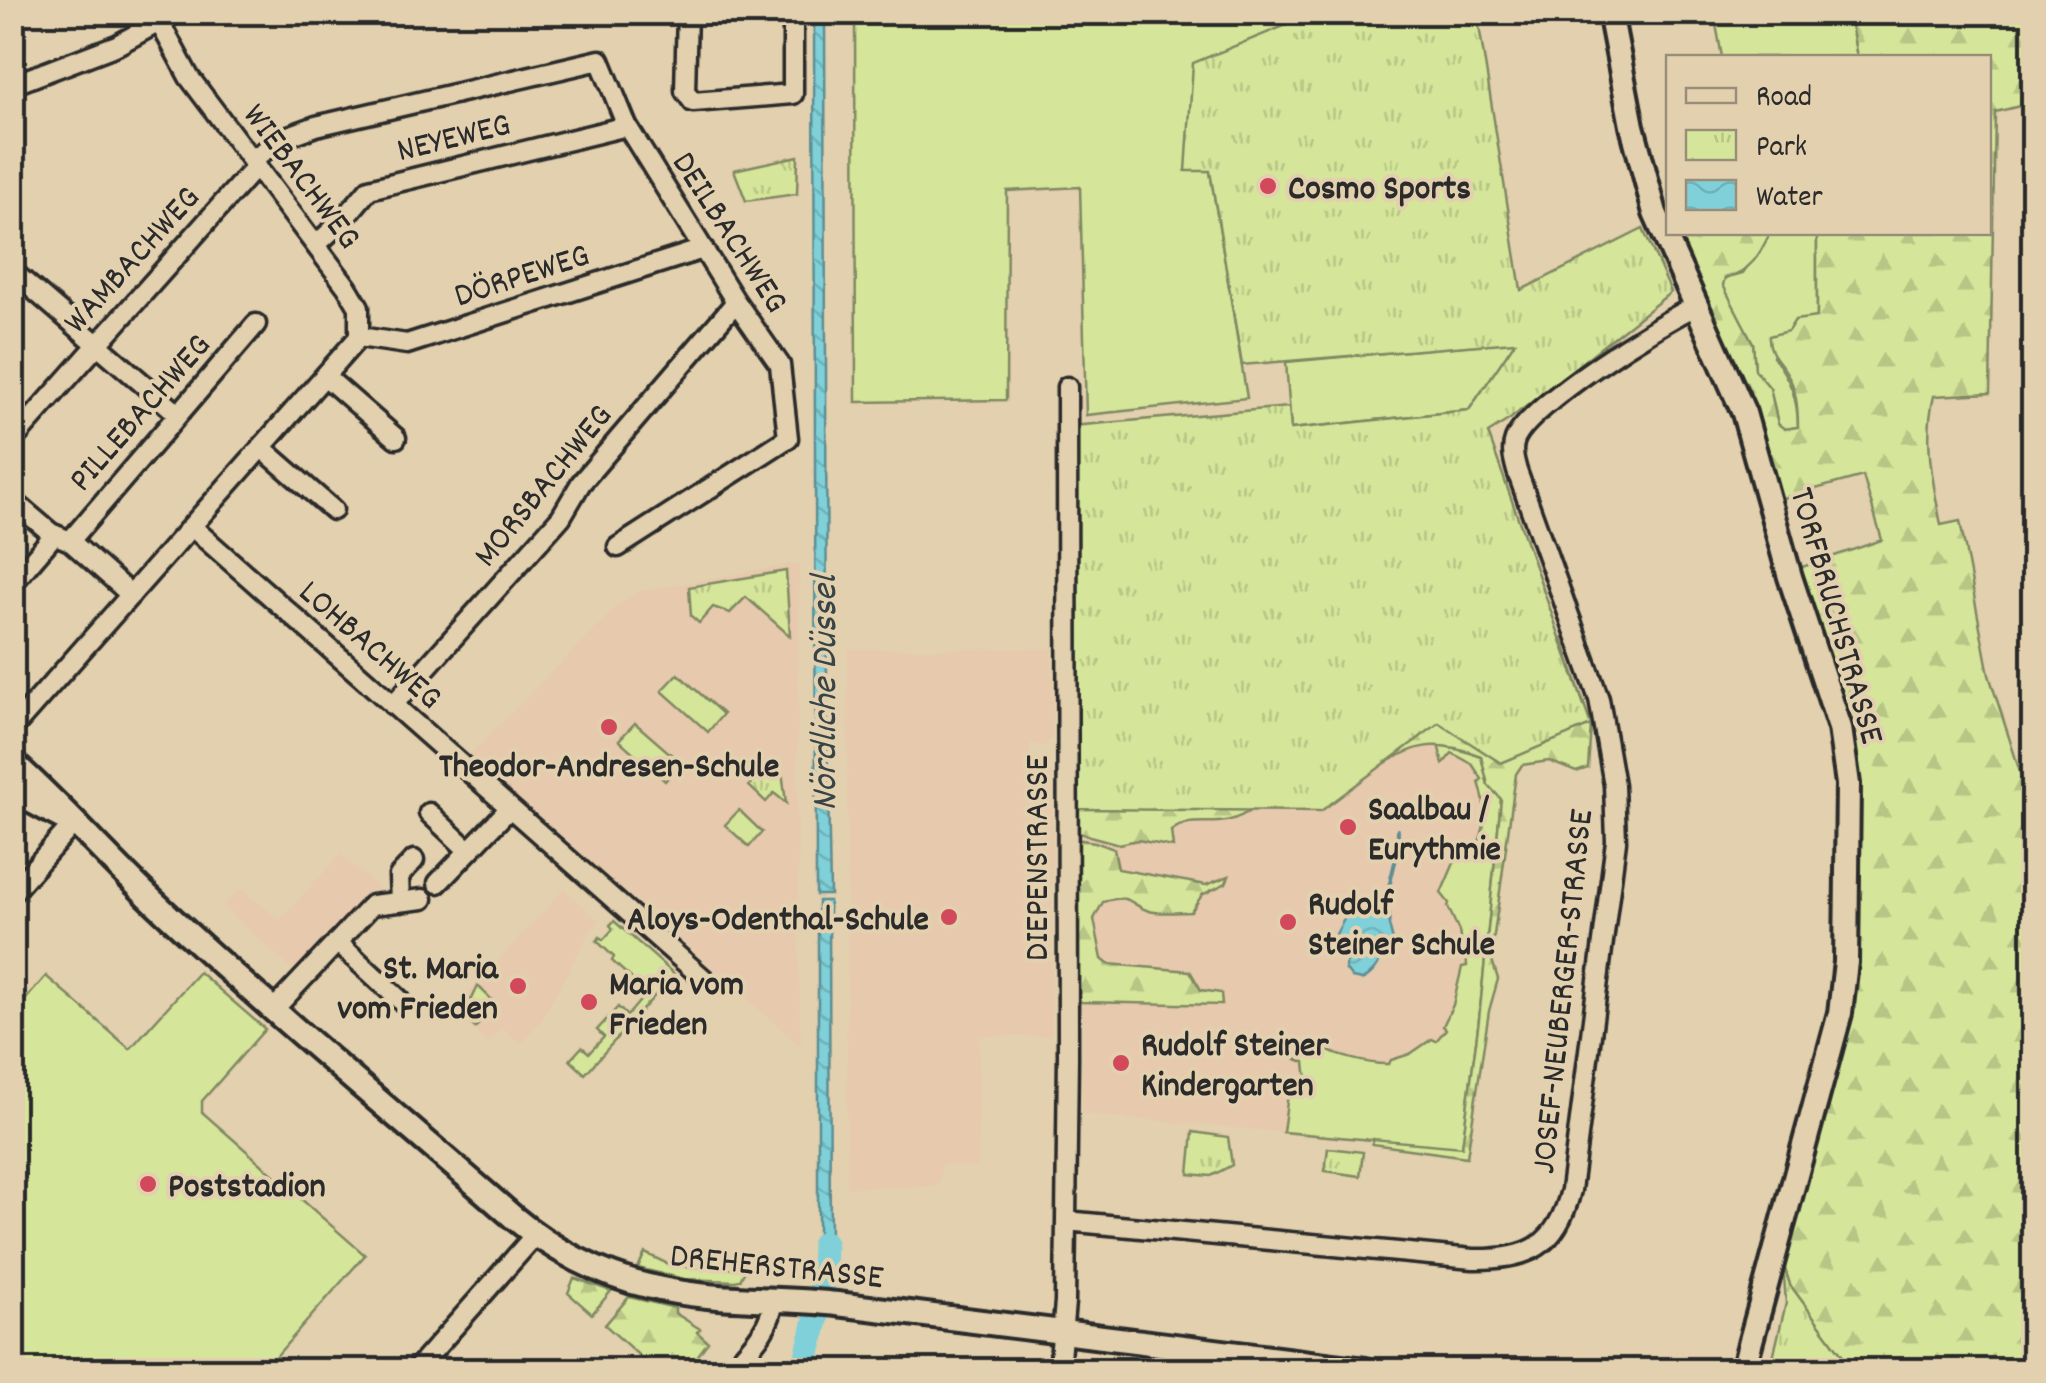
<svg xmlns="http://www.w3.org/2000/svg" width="2046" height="1383" font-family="Dekko,sans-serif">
	<defs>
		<pattern id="forest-firs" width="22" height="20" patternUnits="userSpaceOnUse" patternTransform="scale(2.5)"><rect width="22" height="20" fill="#d5e69a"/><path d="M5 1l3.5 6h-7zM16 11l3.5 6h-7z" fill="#b7c585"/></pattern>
		<pattern id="park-tufts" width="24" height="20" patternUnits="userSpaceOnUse" patternTransform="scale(2.5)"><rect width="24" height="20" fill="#d5e69a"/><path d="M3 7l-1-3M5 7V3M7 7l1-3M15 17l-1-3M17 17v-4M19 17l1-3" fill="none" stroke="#b7c585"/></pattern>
		<pattern id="water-waves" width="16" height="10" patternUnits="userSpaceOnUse" patternTransform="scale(2.5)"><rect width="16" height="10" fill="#7fd0d8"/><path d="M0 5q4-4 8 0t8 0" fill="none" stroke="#6eb3ba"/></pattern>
	</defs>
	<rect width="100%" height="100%" fill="#e2d0ae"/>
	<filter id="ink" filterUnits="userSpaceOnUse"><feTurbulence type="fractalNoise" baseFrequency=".01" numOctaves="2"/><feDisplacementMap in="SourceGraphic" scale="20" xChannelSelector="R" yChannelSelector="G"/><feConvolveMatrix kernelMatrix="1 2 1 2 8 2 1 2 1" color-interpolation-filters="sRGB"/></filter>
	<g filter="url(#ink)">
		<path fill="#e7c9ad" d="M799,563L797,803L800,1045L470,755L618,605L637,592Z
			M848,649H1052L1053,735L1045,745L1030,744V768L1037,769L1041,774H1053L1051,1036H979L978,1168L942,1163L938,1186L847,1187Z
			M1439,723L1512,772L1462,1148L1082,1114L1083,810Z
			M341,854L378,888L298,975L223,906L240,889L280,920Z
			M564,889L599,921L589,933L539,1023L521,1044L502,1028L488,1043L452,1010Z
			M1082,1355L1156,1365H1157L1155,1370H1079Z"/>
		<path fill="#d5e69a" stroke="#808862" stroke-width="2.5" d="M855,13H1330L1289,24L1186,170L1210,171L1247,398L1086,415L1080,187L1007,191L1006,400L856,402Z
			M1714,13H1849L1857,57H1722Z
			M1770,233H1817V317L1773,356C1790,379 1798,398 1798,427L1785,429L1778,425L1770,388L1755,370L1753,343L1722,285L1725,278L1743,273Z
			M1516,341L1469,410L1291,429L1286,362Z
			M678,674L723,714L708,732L662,691Z
			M635,723L681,763L665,781L619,740Z
			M1438,744L1481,756L1488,785L1501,799L1479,1019L1462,1148L1283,1132L1288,1094L1302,1079L1307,1080L1305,1062L1296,1059L1314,1043C1329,1055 1371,1065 1389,1064L1391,1060L1410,1054L1432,1039L1436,1041L1446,1029L1443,1026L1453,1005L1462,967L1467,966L1466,952L1462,951L1459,931L1448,907L1449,903L1441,893L1454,863L1467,853L1471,854C1488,835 1487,806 1479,782L1482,779L1472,764L1452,753L1443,764Z
			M739,810L762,832L749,847L725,825Z
			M614,921L674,974L585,1074L570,1060L582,1047L589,1053L604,1037L597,1030L618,1007L627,1016L645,995L629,981L631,978L612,961L614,957L597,941L600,937L603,940L613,929L610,925Z
			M199,972L265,1029L202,1101V1112L365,1255L264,1370H13V1014L46,976L130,1049Z
			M645,1253L672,1266L746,1269L740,1280L735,1281L684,1279L638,1268Z"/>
		<path fill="url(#forest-firs)" stroke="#808862" stroke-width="2.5" d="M1849,13H2033V103L1995,112L1990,393L1934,396C1923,439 1933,482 1941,525L1960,521L1989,675L2028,797H2033L2034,1338L2030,1362L2033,1370H1853L1790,1285L1783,1263L1852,1001L1850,732L1842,696L1796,569L1882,540L1863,476L1775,500L1717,329L1680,233H1770C1759,256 1751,271 1725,278L1723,285L1753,343L1755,370L1770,388L1778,424L1785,429L1798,427C1798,412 1797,393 1790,379C1783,362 1768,356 1769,336L1788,331L1795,320L1817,317V233L1988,232V58L1857,57Z
			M1562,638L1591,725L1588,768L1576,772L1549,761L1522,765L1516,774L1491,957L1498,979L1489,1011L1467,1157L1372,1144L1373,1139L1462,1147L1479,1019L1501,799L1488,785L1481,756C1428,735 1411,748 1364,775L1384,737Z
			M1074,733L1256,807C1246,814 1237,819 1226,821C1205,825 1188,817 1171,831L1173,847L1138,840L1119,844L1075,832Z
			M1075,839L1095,842L1114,849L1118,869L1206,885L1229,876L1226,883L1202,895L1191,912C1179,912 1162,914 1149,911C1127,904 1134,893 1103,902L1094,919L1102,959L1108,964L1190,971L1201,990L1221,993L1222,1005L1081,1002L1074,993Z
			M574,1278L611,1291L592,1314L568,1293Z
			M629,1297L675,1308V1313L700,1329L697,1332L708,1342L687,1370H655L605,1325Z"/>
		<path fill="url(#park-tufts)" stroke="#808862" stroke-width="2.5" d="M1330,13H1477L1521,290L1643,229L1671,292L1510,419L1488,433L1591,725L1501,763L1439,723L1321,811L1076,809L1072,426L1289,407L1291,429L1469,410L1515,342L1242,365L1210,171H1186L1193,63L1289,24Z
			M798,156L797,194L746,201L734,170Z
			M786,571L790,636L746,597L730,613L713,607L699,623L691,616L689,587Z
			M771,761L782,771L786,803L774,793L766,802L749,786Z
			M478,986L491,999L485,1005L491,1011L475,1028C468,1020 456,1014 462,1003L472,999Z
			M1193,1132L1228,1137L1232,1165L1211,1176L1189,1174Z
			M1328,1148L1363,1152L1360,1176L1325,1171Z
			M1783,1263L1790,1285L1853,1370H1770L1786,1303Z"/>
		<path fill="url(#water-waves)" stroke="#5d8e93" stroke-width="2.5" d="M814,13H825L827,724L830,895H816Z
			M818,901H829L830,1278L818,1276Z
			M1369,904L1384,907L1390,914L1389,925L1393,941C1381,955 1379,971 1362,980L1352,978L1345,969L1350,950L1336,945L1335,936L1349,910Z"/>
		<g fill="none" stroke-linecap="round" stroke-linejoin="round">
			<path stroke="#5d8e93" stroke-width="4" d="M1384,907L1397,854L1398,830"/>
			<path stroke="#7fd0d8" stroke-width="25" d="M803,1370C816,1327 824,1289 824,1243"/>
			<defs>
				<path id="minor" d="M687,12L685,91L693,102L793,94V12
					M12,85L117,45L177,12
					M252,159L286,137L316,126L600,60L627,126L736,302L780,365L788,438L618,547
					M317,244L343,220L369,189L627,126
					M12,271L178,414
					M359,337L407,344L703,249
					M326,377L396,438
					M12,441L257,165
					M262,448L333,510
					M12,500L51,533L70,541L131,595
					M192,527L704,979
					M70,541L256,324
					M12,584L54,535
					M393,705L561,517L581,483L736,302
					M12,729L359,337V307L347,287L189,77L154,12
					M429,813L469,851
					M438,883L510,808
					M12,893L73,824L63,816
					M400,902L399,876L414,860
					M337,942L400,1000
					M274,1009L372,905L423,899
					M1066,1221L1473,1259C1528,1260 1557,1247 1571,1190L1616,841L1614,785L1599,699L1517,471C1514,460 1511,450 1515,440C1528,406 1659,323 1696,306
					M416,1370L536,1234
					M730,1370C750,1348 771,1329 774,1299
					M1059,1370L1065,1302L1068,1056L1067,387"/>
				<path id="major" d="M1610,12L1632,126L1655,213L1744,413L1790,577L1840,728L1848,784L1846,962L1840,1013L1743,1370
					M12,762C62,806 105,856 153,901C269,1010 393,1112 513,1217C551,1249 600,1275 648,1286C709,1302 775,1297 837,1304C1013,1325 1189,1348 1365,1370
					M12,784L33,802L61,817"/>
			</defs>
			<use href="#minor" stroke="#2b2b2b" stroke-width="25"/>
			<use href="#major" stroke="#2b2b2b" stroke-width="30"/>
			<use href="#minor" stroke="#e2d0ae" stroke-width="18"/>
			<use href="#major" stroke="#e2d0ae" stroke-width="22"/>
		</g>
	</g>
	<g fill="#d1495b" stroke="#e2d0ae" stroke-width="4">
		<circle cx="1268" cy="186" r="10"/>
		<circle cx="609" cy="727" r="10"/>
		<circle cx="1348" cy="827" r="10"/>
		<circle cx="949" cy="917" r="10"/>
		<circle cx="1288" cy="922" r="10"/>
		<circle cx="518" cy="986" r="10"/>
		<circle cx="589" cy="1002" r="10"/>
		<circle cx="1121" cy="1063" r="10"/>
		<circle cx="148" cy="1184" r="10"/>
	</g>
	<g text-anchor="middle" stroke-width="8" stroke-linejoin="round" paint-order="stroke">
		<g font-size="35" fill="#2b2b2b" stroke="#e2d0ae">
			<text transform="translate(453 135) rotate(-14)" y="12">NEYEWEG</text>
			<text transform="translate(304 175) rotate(53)" y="12">WIEBACHWEG</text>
			<text transform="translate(732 231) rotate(57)" y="12">DEILBACHWEG</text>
			<text transform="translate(130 258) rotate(-48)" y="12">WAMBACHWEG</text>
			<text transform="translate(521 273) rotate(-18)" y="12">DÖRPEWEG</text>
			<text transform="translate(138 411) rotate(-49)" y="12">PILLEBACHWEG</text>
			<text transform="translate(541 484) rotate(-51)" y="12">MORSBACHWEG</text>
			<text transform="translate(1839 615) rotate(74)" y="12">TORFBRUCHSTRASSE</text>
			<text transform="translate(372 643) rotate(41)" y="12">LOHBACHWEG</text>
			<text transform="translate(1035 858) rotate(-90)" y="12">DIEPENSTRASSE</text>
			<text transform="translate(1560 991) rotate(-84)" y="12">JOSEF-NEUBERGER-STRASSE</text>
			<text transform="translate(777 1264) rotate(6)" y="12">DREHERSTRASSE</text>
		</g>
		<g font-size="35" font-weight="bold" fill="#2b2b2b" stroke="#e2d0ae" text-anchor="start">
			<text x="1288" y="198">Cosmo Sports</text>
			<text x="609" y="776" text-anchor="middle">Theodor-Andresen-Schule</text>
			<text x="1368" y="819">Saalbau /<tspan x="1368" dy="40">Eurythmie</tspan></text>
			<text x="1308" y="914">Rudolf<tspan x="1308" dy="40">Steiner Schule</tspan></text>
			<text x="929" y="929" text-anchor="end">Aloys-Odenthal-Schule</text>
			<text x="498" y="978" text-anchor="end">St. Maria<tspan x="498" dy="40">vom Frieden</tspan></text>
			<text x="609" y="994">Maria vom<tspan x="609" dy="40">Frieden</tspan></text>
			<text x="1141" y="1055">Rudolf Steiner<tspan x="1141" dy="40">Kindergarten</tspan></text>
			<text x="168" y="1196">Poststadion</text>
		</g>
		<g font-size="38" font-style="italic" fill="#384445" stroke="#e2d0ae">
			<text transform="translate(822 693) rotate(-90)" y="13">Nördliche Düssel</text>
		</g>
	</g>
	<rect width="2046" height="1383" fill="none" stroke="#e2d0ae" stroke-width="50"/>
	<rect x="25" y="25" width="1996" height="1333" fill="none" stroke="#2b2b2b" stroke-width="4" filter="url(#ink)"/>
	<rect x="1666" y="55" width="325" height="180" fill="#e2d0ae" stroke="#998e7a" stroke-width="2.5"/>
	<rect x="1686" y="88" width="50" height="15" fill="#e2d0ae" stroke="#998e7a" stroke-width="2.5"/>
	<text x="1756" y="105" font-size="30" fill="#2b2b2b">Road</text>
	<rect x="1686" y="130" width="50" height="30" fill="url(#park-tufts)" stroke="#998e7a" stroke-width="2.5"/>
	<text x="1756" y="155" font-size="30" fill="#2b2b2b">Park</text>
	<rect x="1686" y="180" width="50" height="30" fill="url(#water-waves)" stroke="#998e7a" stroke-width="2.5"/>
	<text x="1756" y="205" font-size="30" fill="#2b2b2b">Water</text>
</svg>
